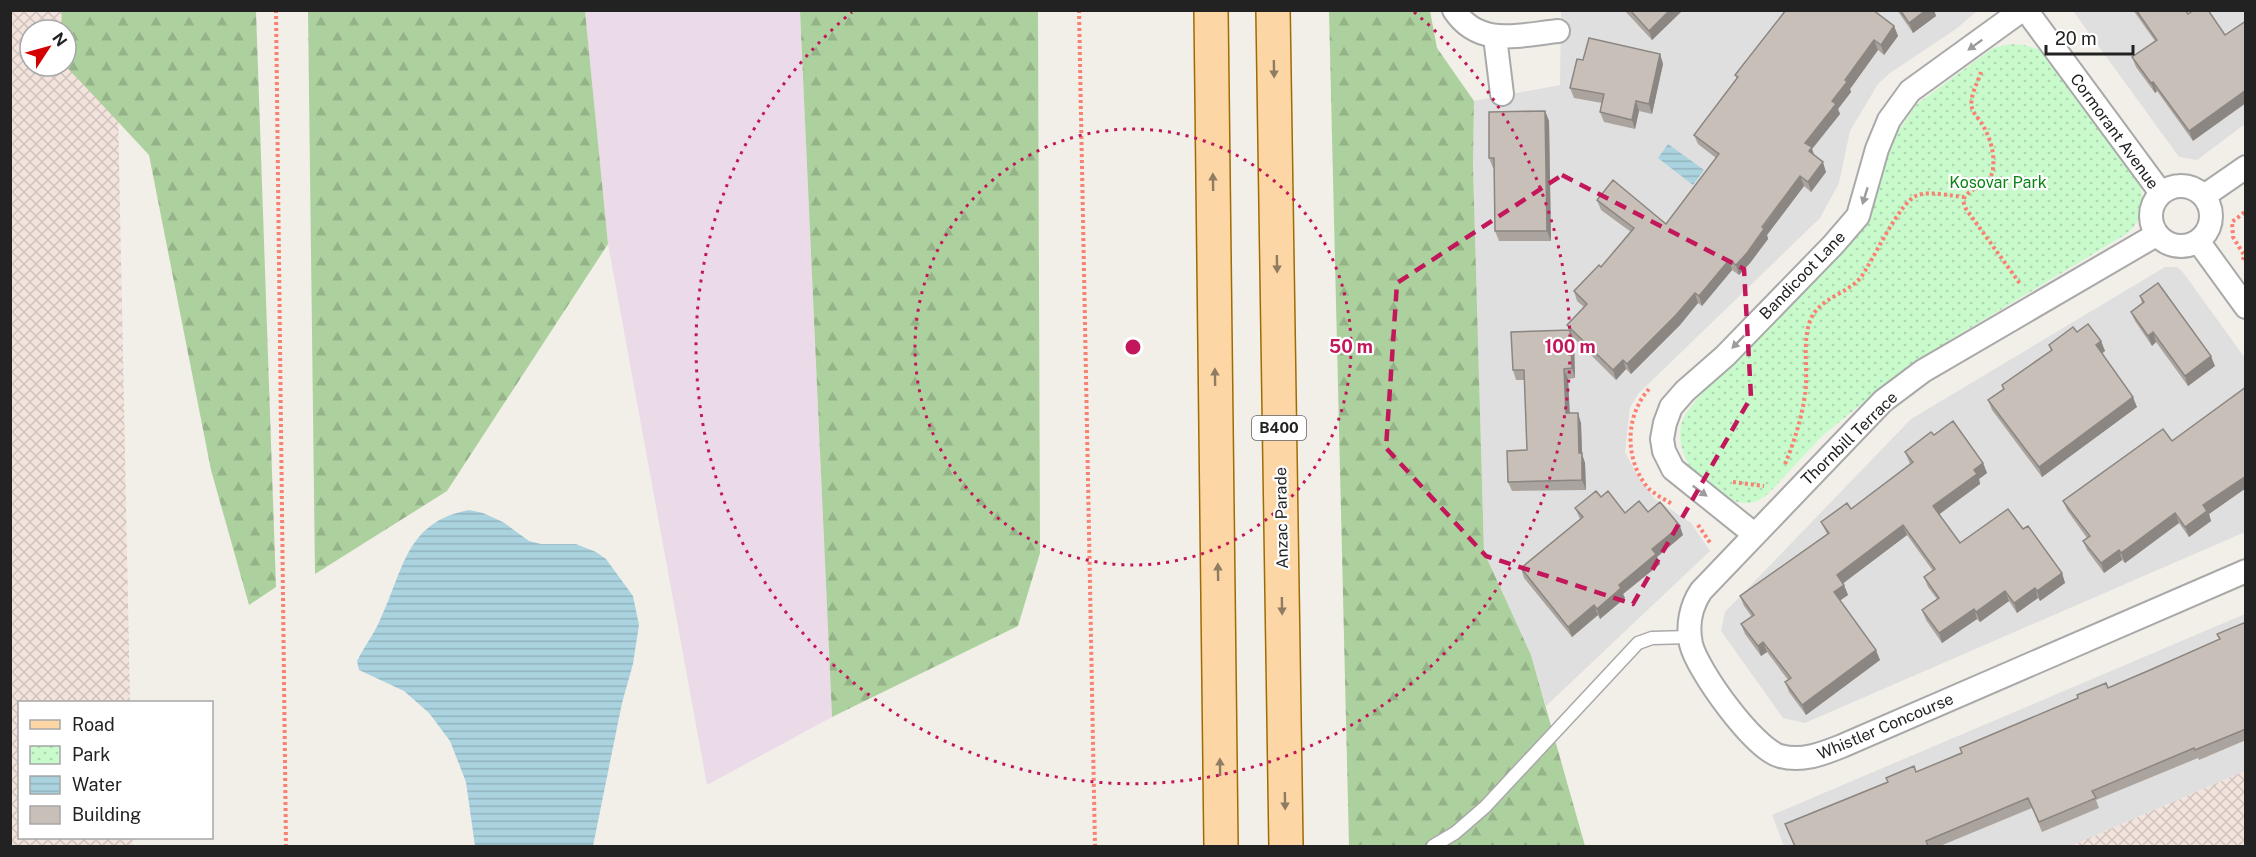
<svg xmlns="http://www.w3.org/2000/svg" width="2256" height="857" font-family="'Public Sans',sans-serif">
	<defs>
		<pattern id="military-cross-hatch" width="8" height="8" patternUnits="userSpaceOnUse" patternTransform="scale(1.5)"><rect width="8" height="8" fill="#f3e3dd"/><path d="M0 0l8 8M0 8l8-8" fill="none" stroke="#d0c2bd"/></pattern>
		<pattern id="forest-firs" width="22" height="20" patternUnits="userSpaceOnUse" patternTransform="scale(1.5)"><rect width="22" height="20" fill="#add19e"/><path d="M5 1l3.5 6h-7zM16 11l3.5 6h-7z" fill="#95b388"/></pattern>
		<pattern id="park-dots" width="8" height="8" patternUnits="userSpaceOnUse" patternTransform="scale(1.5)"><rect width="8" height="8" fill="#c8facc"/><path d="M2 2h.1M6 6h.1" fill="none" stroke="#acd6af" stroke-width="1.8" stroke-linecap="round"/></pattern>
		<pattern id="water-rules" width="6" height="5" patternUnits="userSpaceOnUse" patternTransform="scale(1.5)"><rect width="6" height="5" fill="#aad3df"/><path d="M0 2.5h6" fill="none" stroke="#92b5bf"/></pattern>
	</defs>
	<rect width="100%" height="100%" fill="#f2efe9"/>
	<path fill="#e0dfdf" d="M1561,11H1977L1956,29L1890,73L1878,84L1850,131L1839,183L1820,218L1638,394L1630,408L1625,452L1637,475L1655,499L1691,523L1710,551L1546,706L1531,655L1484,552L1473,165L1474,101L1560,85Z
		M2073,11H2245V124L2197,160L2179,157Z
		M2165,267H2177L2182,271L2245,358V532L1805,723L1783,718L1721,631L1725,612L1911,419Z
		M2245,614V771L2071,846H1784L1772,815Z"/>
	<path fill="url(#military-cross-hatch)" fill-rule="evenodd" d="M10,11H116L130,702H20V838H132L133,846H11ZM30,30H66V66H30Z
		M2245,771V846H2071Z"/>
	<path fill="#ebdbe8" d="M585,11H800L832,717L707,785L608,244Z"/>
	<path fill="url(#forest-firs)" d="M62,11H256L276,587L249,605L211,470L149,155L66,66V30H61Z
		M308,11H585L608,244L447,491L315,574Z
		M800,11H1038L1040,553L1018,626L832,717Z
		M1329,11H1430L1437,48L1474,101L1473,165L1484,552L1531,655L1585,846H1349Z"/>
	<path fill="url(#park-dots)" d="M2010,44L2024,45L2041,50L2141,188C2145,208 2142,221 2126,234L1912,363L1822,436L1769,493C1763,498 1756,503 1748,503C1710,503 1669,456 1683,419C1686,412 1692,406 1696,400L1845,242L1864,216L1879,183L1887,154L1897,133L1917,104L1993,48Z"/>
	<path fill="url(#water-rules)" d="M1668,144L1704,170L1693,185L1658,158Z
		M469,510L483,513L503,522L529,541L541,544H576L596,552L606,559L633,596L639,625L633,664L622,703L593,846H475L466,782L450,741L429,713L404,691L359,670L357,661C364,647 374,634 380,620C404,570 405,522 469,510Z"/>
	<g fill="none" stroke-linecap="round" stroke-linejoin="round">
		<defs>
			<path id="service" d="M1433,846L1455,833L1485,807L1638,643L1652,638L1690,637"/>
			<path id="minor" d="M1454,10C1479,48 1519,35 1558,31
				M2026,10L2161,193
				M1495,37L1502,94
				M2151 216a30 30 0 1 1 60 0a30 30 0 1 1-60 0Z
				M2204,196L2246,167
				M2156,235L1923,371L1883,401L1701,591C1691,606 1687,625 1691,644C1697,670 1754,749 1780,756C1802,762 1822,754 1842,746L2246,571
				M2198,241L2246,307
				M1754,534L1673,469L1664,451L1662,439L1665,423L1671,407L1685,391L1725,356L1833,245L1858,216L1877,149L1889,120L1910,91L2022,10"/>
			<path id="primary" d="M1211,10L1221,846
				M1273,10L1286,846"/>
		</defs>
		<use href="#service" stroke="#a9a9a9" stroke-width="15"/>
		<use href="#minor" stroke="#a9a9a9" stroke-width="26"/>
		<use href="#primary" stroke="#a06b00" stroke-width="36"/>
		<path stroke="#fa8072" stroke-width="4" stroke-dasharray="3 3" stroke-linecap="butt" d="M276,10L286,846
			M1079,10L1095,846
			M1981,72C1978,82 1969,97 1972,108C1973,113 1979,119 1982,124C1990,137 1995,153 1993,169C1991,187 1968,186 1963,201L1966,209L2021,285
			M2243,260L2244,255L2233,237L2232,222L2246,211
			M1649,389C1625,416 1624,459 1648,488C1654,494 1664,499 1672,504
			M1785,464C1795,440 1804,411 1806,385C1807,364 1803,340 1810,321C1819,297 1847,295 1861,277C1873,261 1900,200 1918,195C1929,191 1952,196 1964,197
			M1733,482L1764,486
			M1698,525L1711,544"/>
		<use href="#service" stroke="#fff" stroke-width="12"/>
		<use href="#minor" stroke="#fff" stroke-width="22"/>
		<use href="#primary" stroke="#fcd6a4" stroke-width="33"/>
	</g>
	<path fill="#aba49e" d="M1624,10H1683L1652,40Z
		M1783,10H1873L1894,26L1898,36L1884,55L1878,50L1850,89L1851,92L1838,109L1840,114L1812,149L1814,156L1826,172L1811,192L1804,186L1767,235L1768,239L1750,263L1739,275L1732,270L1702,306L1698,303L1680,325L1631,374L1626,369L1616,380L1573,337L1574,340L1575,378L1568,379L1570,413L1581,423L1582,454L1585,463L1586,490L1512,491L1508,482L1527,450L1525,380H1516L1513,370L1569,330L1567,325L1584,307L1577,301L1574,291L1601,267L1631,232L1601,210L1597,200L1666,224L1716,158L1698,144L1694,135L1737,79L1735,75L1784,12Z
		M1897,10H1934L1936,16L1913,33Z
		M2133,10H2185L2193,141L2157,91L2155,93L2136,67L2132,57L2155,41Z
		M1660,54L1663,64L1652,114L1639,111L1635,129L1604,122L1600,112L1602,103L1574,98L1570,88L1583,60Z
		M1545,111L1549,121L1551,241H1499L1495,231L1494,168H1493L1489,158Z
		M2140,296L2215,366L2188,386L2156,342L2152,346L2135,321L2131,312L2142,303Z
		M2077,332L2101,341L2105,351L2102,354L2137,407L2042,477L1992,410L1988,400L2003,389L2002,385L2051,351L2049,345Z
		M2246,387V488L2209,514L2211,521L2189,537L2179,523L2125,563L2122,560L2104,573L2087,550L2083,541L2087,538L2067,510L2063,501L2172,441Z
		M1934,435L1983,463L1987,473L1979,479L1980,484L1939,514L1960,543L2023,529L2062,573L2065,583L2040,601L2038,598L2017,613L2009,601L1980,622L1977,619L1942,643L1926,620L1922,610L1937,599L1928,587L1924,577L1933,571L1907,535L1843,583L1848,595L1840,600L1880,660L1806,715L1789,692L1785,682L1788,680L1767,652L1761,656L1745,634L1741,624L1752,617L1744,606L1740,596L1827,534L1821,522L1851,509L1910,464L1905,452Z
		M1601,497L1625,513L1648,512L1683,535L1657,557L1660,564L1623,594L1625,598L1600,619L1598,615L1572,637L1524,578L1521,568L1580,519L1575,508Z
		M2246,622V740L2199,760L2198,758L2096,800L2099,808L2042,832L2032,808L1940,846H1794L1785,824L1916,772L2220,639Z"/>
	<path fill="#8b8681" d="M1670,10H1683L1652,40L1649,31Z
		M1926,10H1934L1936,16L1913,33L1909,23Z
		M1894,26L1898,36L1884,55L1881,45Z
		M1874,40L1878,50L1850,89L1851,92L1838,109L1840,114L1812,149L1815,157L1812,161L1805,143L1845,80Z
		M1660,54L1663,64L1652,114L1649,104Z
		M2153,82L2157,91L2155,93L2151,83Z
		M2246,90V103L2193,141L2189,131Z
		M1636,101L1639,111L1635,129L1632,120Z
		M1545,111L1549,121L1551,241L1547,231Z
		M1823,162L1826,172L1811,192L1808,182Z
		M1800,176L1804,186L1767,235L1768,239L1750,263L1739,275L1736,265Z
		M1729,260L1732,270L1702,306L1699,296Z
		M1695,293L1698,303L1680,325L1631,374L1627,364Z
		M1570,330L1574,340L1575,378L1572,368Z
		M2153,332L2156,342L2152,346L2148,336Z
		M2101,341L2105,351L2099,355L2096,345Z
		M2211,356L2215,366L2188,386L2185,376Z
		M1623,360L1626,369L1616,380L1613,370Z
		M1564,369L1568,379L1570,423L1566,413Z
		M2133,397L2137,407L2042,477L2039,467Z
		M1578,413L1581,423L1582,454L1585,463L1586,490L1582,480L1579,453Z
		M1983,463L1987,473L1979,479L1980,484L1937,516L1933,506L1974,470Z
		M2246,476V488L2209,514L2211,521L2189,537L2185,527L2203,505Z
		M2175,513L2179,523L2125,563L2121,553Z
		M1903,525L1907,535L1841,585L1837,575Z
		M1680,526L1683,535L1657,557L1660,564L1623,594L1625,598L1600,619L1597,609L1652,549Z
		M2119,550L2122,560L2104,573L2101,563Z
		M2062,573L2065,583L2040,601L2037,591Z
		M1844,585L1848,595L1838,602L1834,592Z
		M2035,588L2038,598L2017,613L2014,603Z
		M2005,591L2009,601L1980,622L1976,612Z
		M1594,605L1598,615L1572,637L1568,627Z
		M1974,609L1977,619L1942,643L1939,633Z
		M1763,642L1767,652L1761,656L1758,646Z
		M1876,650L1880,660L1806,715L1802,705Z"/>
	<path fill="#c7bfb8" stroke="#8b8681" stroke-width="1.5" d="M1630,10H1670L1649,31Z
		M1786,10H1873L1894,26L1881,45L1874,40L1845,80L1847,82L1832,101L1836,104L1805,143L1812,147L1809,151L1823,162L1808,182L1800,176L1762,227L1764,229L1747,253L1736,265L1729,260L1699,296L1695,293L1676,315L1627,364L1623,360L1613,370L1567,325L1587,304L1574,291L1599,265L1601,267L1634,228L1597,200L1613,180L1666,224L1719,154L1694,135L1738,77L1735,75Z
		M1900,10H1926L1909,23Z
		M2136,10H2185L2188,14L2194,10H2208L2225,35L2246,21V90L2189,131L2153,82L2151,83L2132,57L2157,40Z
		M1589,38L1660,54L1649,104L1636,101L1632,120L1600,112L1604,94L1570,88L1577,59L1583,60Z
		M1545,111L1547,231H1495L1494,158H1489V112Z
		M2158,283L2211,356L2185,376L2153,332L2148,336L2131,312L2144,302L2140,296Z
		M2088,324L2101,341L2096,345L2133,397L2039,467L1988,400L2004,389L2002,385L2052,350L2049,345L2073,327L2077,332Z
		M1570,330L1572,368L1564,369L1566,413H1578L1579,453H1582V480L1508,482L1507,451L1527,450L1524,370H1513L1511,332Z
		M2246,387V476L2203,505L2207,511L2185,527L2175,513L2121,553L2119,550L2101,563L2083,541L2090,536L2063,501L2163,429L2172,441Z
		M1953,421L1983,463L1974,470L1977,474L1933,506L1960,543L2008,509L2023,529L2028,526L2062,573L2037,591L2035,588L2014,603L2005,591L1976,612L1974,609L1939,633L1922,610L1939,598L1924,577L1935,569L1903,525L1837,575L1844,585L1834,592L1876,650L1802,705L1785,682L1791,678L1763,642L1758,646L1741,624L1754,615L1740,596L1829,533L1821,522L1847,503L1851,509L1913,462L1905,452L1931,432L1934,435Z
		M1596,491L1601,497L1608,491L1625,513L1639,501L1648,512L1660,502L1680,526L1652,549L1656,554L1619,585L1621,588L1597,609L1594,605L1568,627L1521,568L1583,517L1575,508Z
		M2246,622V729L2195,750L2194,748L2092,791L2096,798L2039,822L2028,798L1926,841L1928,846H1795L1785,824L1888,782L1886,778L1914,766L1916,772L1962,753L1960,748L2078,698L2077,695L2106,683L2108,688L2150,670L2220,639L2217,634Z"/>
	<defs><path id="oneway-solid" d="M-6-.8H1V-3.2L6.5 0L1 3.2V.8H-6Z" transform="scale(1.5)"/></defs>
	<g fill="#9c9c9c">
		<use href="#oneway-solid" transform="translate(1975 45) rotate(144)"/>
		<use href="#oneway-solid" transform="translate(1865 196) rotate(107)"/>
		<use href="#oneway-solid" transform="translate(1738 342) rotate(134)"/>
		<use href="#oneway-solid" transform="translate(1700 491) rotate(36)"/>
	</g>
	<g fill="#8f7c63">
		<use href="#oneway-solid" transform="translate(1274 69) rotate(89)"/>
		<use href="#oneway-solid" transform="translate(1213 182) rotate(-91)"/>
		<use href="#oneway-solid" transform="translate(1277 264) rotate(89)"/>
		<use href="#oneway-solid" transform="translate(1215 377) rotate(-91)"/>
		<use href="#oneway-solid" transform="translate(1218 572) rotate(-91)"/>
		<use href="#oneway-solid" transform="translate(1282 606) rotate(89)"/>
		<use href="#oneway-solid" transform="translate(1220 767) rotate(-91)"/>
		<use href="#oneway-solid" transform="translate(1285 801) rotate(89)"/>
	</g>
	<path fill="none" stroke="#c2185b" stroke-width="4.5" stroke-dasharray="12 8" stroke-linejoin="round" d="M1562,175L1744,269L1751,397L1633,604L1486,556L1386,448L1397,283Z"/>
	<g fill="none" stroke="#c2185b" stroke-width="3" stroke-dasharray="3 6">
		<circle cx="1133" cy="347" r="218"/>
		<path d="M1414 12A437 437 0 1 1 852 12"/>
	</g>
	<g text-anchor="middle" stroke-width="4.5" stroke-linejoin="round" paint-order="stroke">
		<rect fill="#fff" stroke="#646464" stroke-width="1.5" x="1252" y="416" width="54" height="24" rx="4.5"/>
		<g font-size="15" font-weight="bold" fill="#222">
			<text x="1279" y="433">B400</text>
		</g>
		<g font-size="16" fill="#222" stroke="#fff">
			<text transform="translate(2115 131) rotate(54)" y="6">Cormorant Avenue</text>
			<text transform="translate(1802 275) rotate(-46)" y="6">Bandicoot Lane</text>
			<text transform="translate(1849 438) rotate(-44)" y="6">Thornbill Terrace</text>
			<text transform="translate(1281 518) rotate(-91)" y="6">Anzac Parade</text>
			<text transform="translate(1885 726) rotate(-23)" y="6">Whistler Concourse</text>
		</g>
		<g font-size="16" fill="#0c8416" stroke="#fff">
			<text x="1998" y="188">Kosovar Park</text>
		</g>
	</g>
	<circle cx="1133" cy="347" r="9" fill="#c2185b" stroke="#fff" stroke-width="3"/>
	<g font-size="18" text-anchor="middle" font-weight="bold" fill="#c2185b" stroke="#fff" stroke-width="4.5" stroke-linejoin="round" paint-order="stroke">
		<text x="1351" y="353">50 m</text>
		<text x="1570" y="353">100 m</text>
	</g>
	<rect width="2256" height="857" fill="none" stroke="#222222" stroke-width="24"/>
	<rect x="18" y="701" width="195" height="138" fill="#ffffff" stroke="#a7a7a7" stroke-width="1.5"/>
	<rect x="30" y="720" width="30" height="9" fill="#fcd6a4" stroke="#a7a7a7" stroke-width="1.5"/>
	<text x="72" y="731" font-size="18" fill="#222222">Road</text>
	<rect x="30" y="746" width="30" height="18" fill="url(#park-dots)" stroke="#a7a7a7" stroke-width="1.5"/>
	<text x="72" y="761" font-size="18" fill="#222222">Park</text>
	<rect x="30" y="776" width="30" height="18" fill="url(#water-rules)" stroke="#a7a7a7" stroke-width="1.5"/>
	<text x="72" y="791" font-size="18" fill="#222222">Water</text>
	<rect x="30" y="806" width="30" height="18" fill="#c7bfb8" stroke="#a7a7a7" stroke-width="1.5"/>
	<text x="72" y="821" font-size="18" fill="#222222">Building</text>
	<g transform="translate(48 48) rotate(54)"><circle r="28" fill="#ffffff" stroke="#a7a7a7" stroke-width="1.5"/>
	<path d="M0-4.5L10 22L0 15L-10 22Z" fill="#d40000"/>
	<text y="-9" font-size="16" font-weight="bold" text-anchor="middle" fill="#222222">N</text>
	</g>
	<path d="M2046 45v9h87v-9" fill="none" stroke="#222222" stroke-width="3"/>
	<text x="2055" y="45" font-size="18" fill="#222222" stroke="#ffffff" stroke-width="4.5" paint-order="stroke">20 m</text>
</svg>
